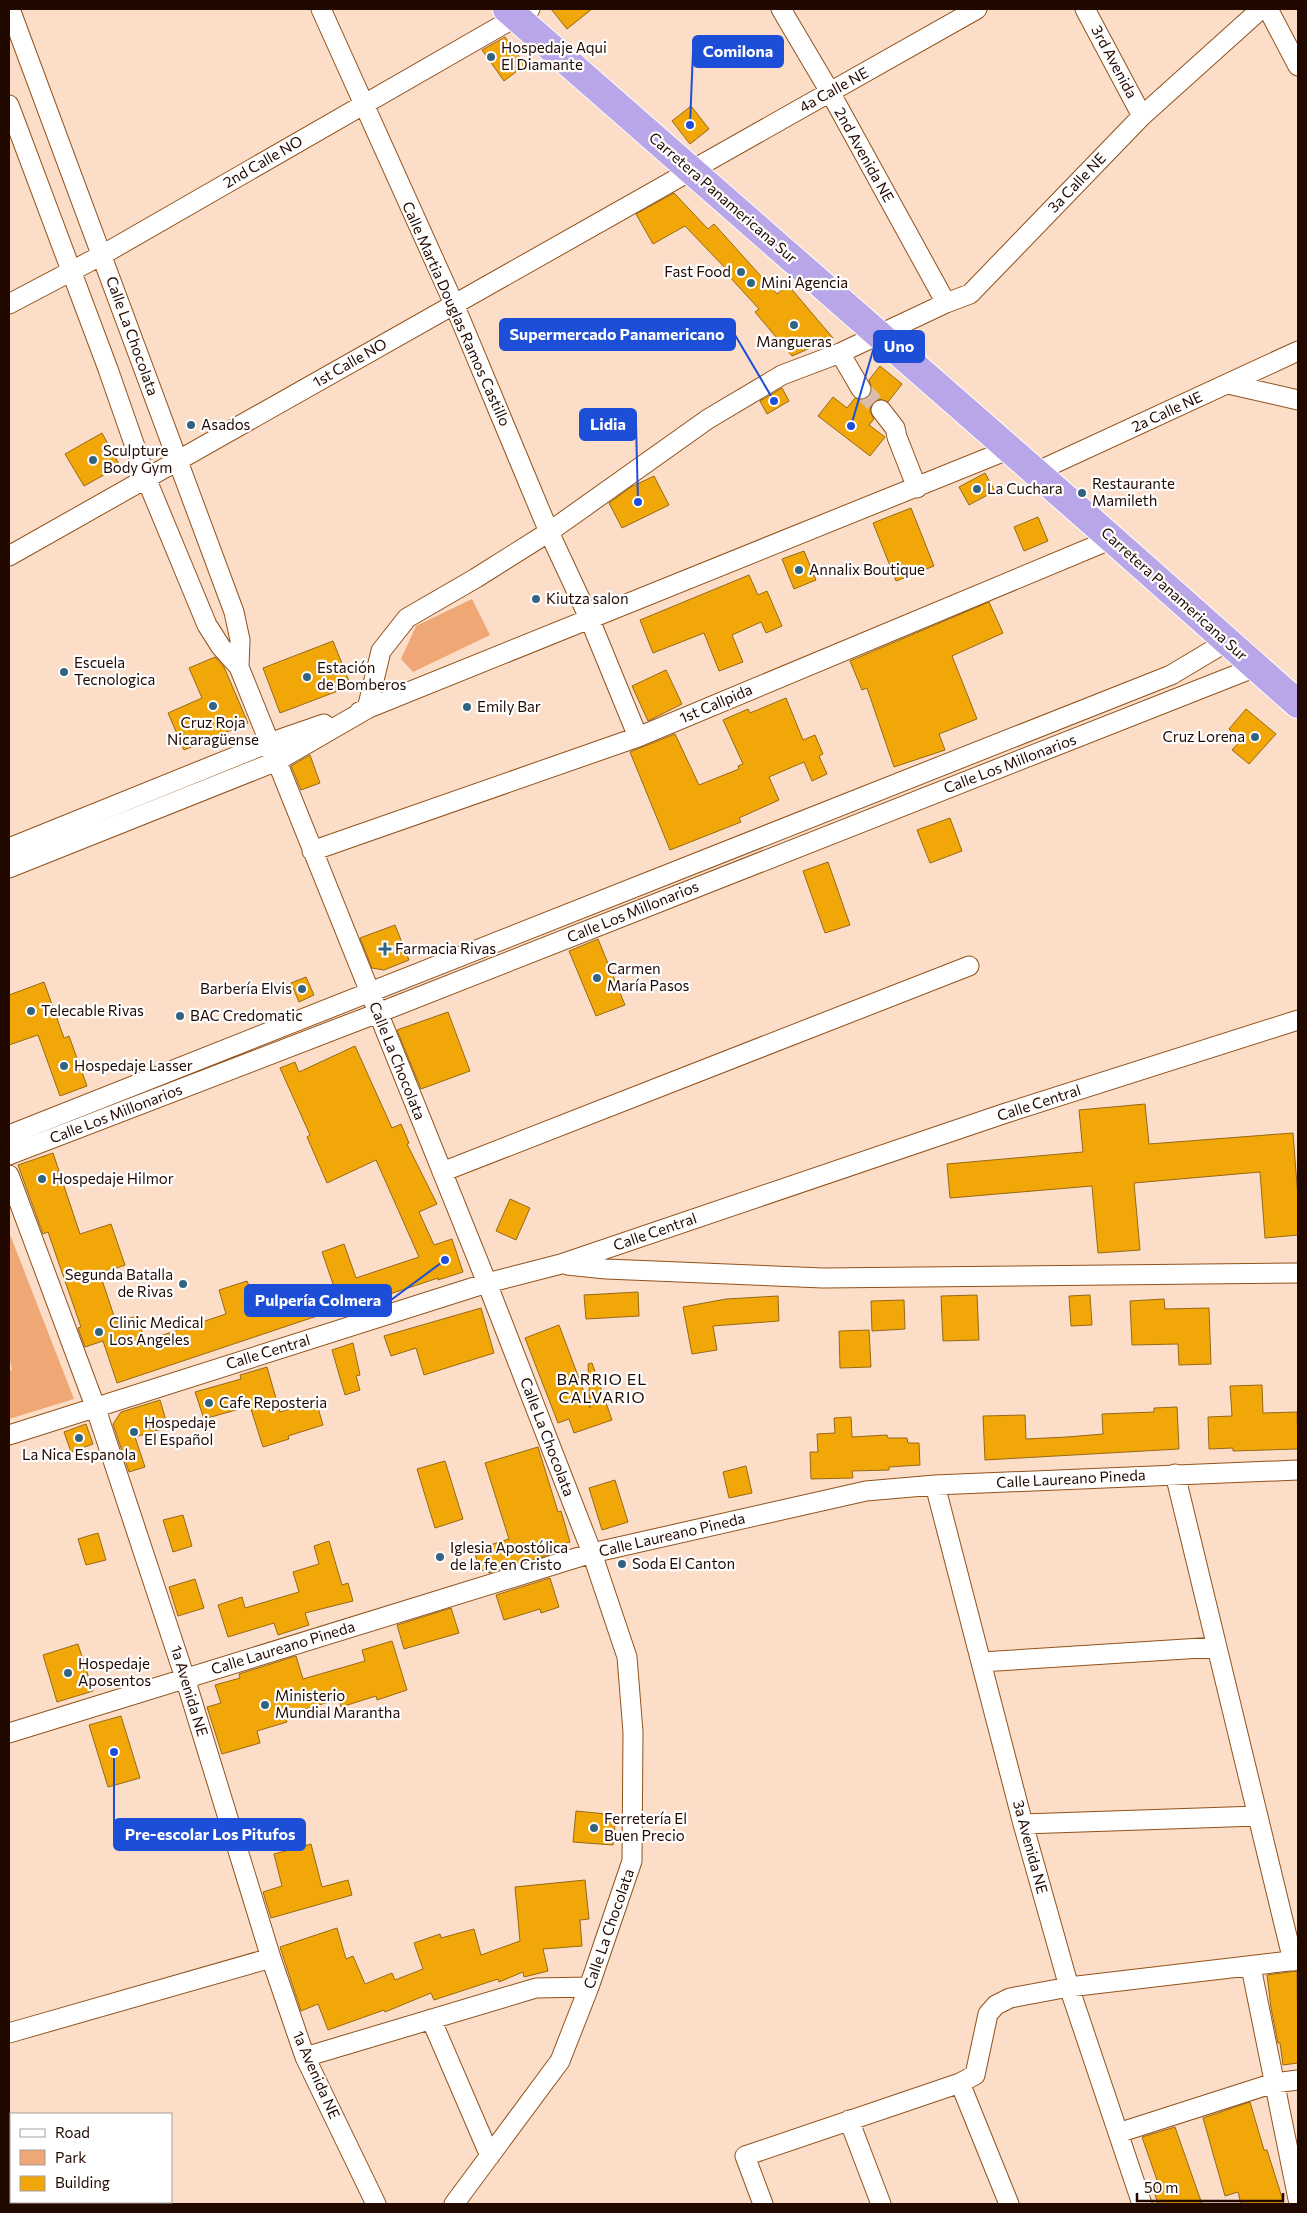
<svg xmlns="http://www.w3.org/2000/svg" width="1307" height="2213" font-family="Commissioner,sans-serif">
	<rect width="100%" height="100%" fill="#fbddc8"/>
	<path fill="#efa875" d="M472,599L490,635L413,672L401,659L416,626Z
		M9,1232L74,1399L9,1419V1371L12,1370L9,1356Z"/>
	<path fill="#f2a709" stroke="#976916" d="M551,9H592L567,29Z
		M505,37L525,65L504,81L482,50Z
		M691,106L709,129L690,144L672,121Z
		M674,193L708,229L714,224L777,294L788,285L833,338L792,356L755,312L759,309L727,274L729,272L685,226L653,244L636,214Z
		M880,366L902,384L888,402L879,399L871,405L870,412L874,419L869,425L885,437L870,456L818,416L833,397L847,408L855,398L861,400L867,398L872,389L869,380Z
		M782,388L789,401L767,414L760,401Z
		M102,433L120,466L84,486L65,454Z
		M985,473L995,491L969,505L959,487Z
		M654,476L669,505L622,528L609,503L631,487Z
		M911,508L934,566L896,581L873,523Z
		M1038,517L1048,541L1024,551L1014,527Z
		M804,551L816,580L794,589L782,559Z
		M749,575L758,595L767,591L782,626L766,633L761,622L732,635L743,662L719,671L704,633L653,653L640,620Z
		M989,602L1003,633L952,656L977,719L939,734L945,750L894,767L867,688L862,690L850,661Z
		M333,641L351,686L280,713L263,668Z
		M215,657L224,667L248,723L184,750L168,713L202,698L189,668Z
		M666,670L682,704L648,721L632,686Z
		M786,698L803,740L815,735L823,754L819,756L827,774L812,781L804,762L769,777L779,800L739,818L741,822L670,850L630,752L675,734L699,785L739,769L738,766L743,764L723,720L748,709L750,713Z
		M1246,709L1276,734L1249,764L1232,750L1241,740L1229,729Z
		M310,755L320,783L301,790L291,766Z
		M950,818L962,851L930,863L917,830Z
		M828,862L850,925L825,933L803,871Z
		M395,925L409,960L384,970L372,968L360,938Z
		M598,939L625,1005L596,1016L569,951Z
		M306,977L314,995L299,1002L291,983Z
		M44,982L64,1038L69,1036L87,1086L60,1096L38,1035L9,1045V995Z
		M448,1012L470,1071L421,1089L397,1030Z
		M355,1046L392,1128L401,1124L409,1143L407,1144L437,1204L419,1212L434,1245L452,1239L463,1272L438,1280V1278L342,1310L341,1308L117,1383L103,1341L85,1347L78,1328L81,1327L48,1232L43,1234L18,1165L53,1153L80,1234L111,1224L125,1265L100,1274L116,1322L137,1316L145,1341L226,1314L219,1290L247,1281L250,1288L255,1286L262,1307L333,1284L322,1252L344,1244L356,1278L419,1257L376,1160L327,1183L307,1137L310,1135L280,1068L295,1062L299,1072Z
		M1145,1104L1149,1144L1293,1133L1298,1198V1235L1265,1238L1260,1172L1134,1183L1140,1250L1098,1253L1092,1186L950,1198L947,1164L1083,1152L1079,1110Z
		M510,1199L530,1208L516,1240L496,1231Z
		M638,1292L639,1316L586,1319L584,1295Z
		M977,1295L979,1340L943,1341L941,1296Z
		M1090,1295L1092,1325L1071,1326L1069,1296Z
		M778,1296L779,1321L713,1326L717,1350L692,1354L683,1307L726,1299Z
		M1164,1299L1165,1309L1209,1308L1211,1364L1179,1365L1178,1344L1132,1345L1130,1301Z
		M904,1300L905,1329L872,1331L871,1301Z
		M481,1308L494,1353L424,1375L416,1348L391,1356L384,1336Z
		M559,1325L590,1408L588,1364L592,1363L612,1420L574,1433L569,1419L558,1423L525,1338Z
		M869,1330L871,1367L840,1368L839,1331Z
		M353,1343L360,1375L356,1376L360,1390L345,1395L332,1350Z
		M267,1367L280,1412L316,1401L323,1425L288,1436L289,1439L263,1447L250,1406L204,1419L195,1392L241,1379L240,1375Z
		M1262,1385L1263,1413L1297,1412L1298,1449L1233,1451V1448L1209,1449L1208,1417L1232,1416L1230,1386Z
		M160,1400L168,1427L135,1437L145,1467L129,1472L113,1424L121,1412Z
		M1177,1407L1179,1449L985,1460L983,1416L1025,1415L1026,1439L1067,1437L1103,1434L1102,1414L1154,1412V1408Z
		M851,1417L852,1437L887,1435L888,1438H907L908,1443H919L920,1465L889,1467V1470L852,1471L853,1478L811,1479L810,1452H818L817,1434L835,1433L834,1418Z
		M86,1424L93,1444L71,1452L64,1432Z
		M538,1447L558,1512L561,1511L570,1542L553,1547L555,1553L489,1573L488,1569L480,1571L474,1550L509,1539L485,1463Z
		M445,1461L463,1519L435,1528L417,1469Z
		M746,1466L752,1493L729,1498L723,1472Z
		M615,1480L628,1522L602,1530L589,1488Z
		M183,1515L192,1546L173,1552L163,1520Z
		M98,1533L106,1560L86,1565L78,1539Z
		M329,1541L342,1585L348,1583L353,1601L305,1613L309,1625L278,1635L274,1623L228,1637L218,1605L242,1597L245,1608L299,1592L293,1572L319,1564L314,1546Z
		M550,1578L559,1607L541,1613L540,1609L504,1620L496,1595Z
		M195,1579L204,1608L178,1616L169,1587Z
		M451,1608L459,1633L404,1649L397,1625Z
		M392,1641L407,1690L377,1700L376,1696L341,1707L339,1699L285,1715L287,1722L257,1731L260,1743L222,1754L207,1707L221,1703L215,1685L240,1678L239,1674L296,1656L303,1679L365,1661L362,1650Z
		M78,1644L93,1691L57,1702L43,1655Z
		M121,1716L140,1778L108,1787L89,1725Z
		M576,1811L616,1815L613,1845L573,1842Z
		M311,1844L322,1887L348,1880L352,1895L271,1918L263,1892L282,1886L274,1854Z
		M585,1880L589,1919L580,1920L582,1946L543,1949L548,1971L524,1977L523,1972L499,1982L498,1979L434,2000L431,1993L385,2012L384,2010L328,2030L318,2004L301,2011L280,1947L337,1928L346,1959L353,1956L365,1984L392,1973L395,1980L423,1969L414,1943L440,1934L441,1938L474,1929L481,1955L520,1941L515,1887Z
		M1297,1971L1298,2063L1283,2065L1280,2043H1278L1271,2008L1267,1975Z
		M1250,2102L1264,2150H1267L1284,2204H1241L1238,2192L1225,2196L1203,2118Z
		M1175,2127L1202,2204H1158L1152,2185L1158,2183L1142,2137Z"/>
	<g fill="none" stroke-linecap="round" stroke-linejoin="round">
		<path stroke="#dabdaa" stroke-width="19" stroke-dasharray="19 9" stroke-linecap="butt" d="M861,389L881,410"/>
		<defs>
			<path id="minor" d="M10,9L234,612L240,640L239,667
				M321,9L454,304L549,532L590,620L638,737
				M781,9L830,92L946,303
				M1085,9L1142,116
				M1268,9L1298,66
				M9,105L108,369L146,478L207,625L221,647L239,667L487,1283L592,1553L627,1657L633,1732L632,1861L589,1987L560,2061L454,2204
				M9,304L102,255L530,9
				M840,353L861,389
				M1228,384L1298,400
				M881,410L895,428L897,437L917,488
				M1036,472L1298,351
				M9,556L977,9
				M359,712L1010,449
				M9,848L269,743L324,724
				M312,851L638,737L1112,539
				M9,868L277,761L367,709L381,651L407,618L476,578L549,532L708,419L782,375L840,353L946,303L970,294L1142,116L1261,9
				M9,1135L1171,675L1228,641
				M9,1155L378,1013L1256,667
				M442,1172L969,966
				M9,1175L95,1406L185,1678L271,1958L305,2057L376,2204
				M567,1265L606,1269L823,1278L1298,1273
				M9,1435L487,1283L561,1264L1006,1113L1298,1020
				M1175,1474L1293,1961
				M935,1485L1023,1824L1069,1987L1142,2204
				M981,1662L1217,1647
				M9,1733L592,1553L866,1491L935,1485L1298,1470
				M1023,1824L1258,1816
				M1251,1967L1298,2199
				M431,2019L490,2156
				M9,2033L271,1958
				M305,2057L536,1988L589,1987
				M960,2083L1009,2204
				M849,2120L881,2204
				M1118,2133L1274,2083L1298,2080
				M763,2204L745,2156L960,2083L975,2075L988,2014L996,2005L1010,1998L1069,1987L1298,1960"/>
			<path id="highway" d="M507,9L1112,539L1298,704"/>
		</defs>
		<use href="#minor" stroke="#92521a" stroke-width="21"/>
		<use href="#highway" stroke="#fff" stroke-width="30"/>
		<use href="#minor" stroke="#fff" stroke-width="19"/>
		<use href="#highway" stroke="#b8a6e9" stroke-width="28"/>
	</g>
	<g fill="#326481" stroke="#fff" stroke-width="2">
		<circle cx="491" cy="57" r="5"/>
		<circle cx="741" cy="272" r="5"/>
		<circle cx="751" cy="283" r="5"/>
		<circle cx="794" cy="325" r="5"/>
		<circle cx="191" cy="425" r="5"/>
		<circle cx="93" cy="460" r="5"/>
		<circle cx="977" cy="489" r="5"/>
		<circle cx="1082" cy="493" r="5"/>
		<circle cx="799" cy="570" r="5"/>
		<circle cx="536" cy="599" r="5"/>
		<circle cx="64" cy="672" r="5"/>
		<circle cx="307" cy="677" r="5"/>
		<circle cx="213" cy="706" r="5"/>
		<circle cx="467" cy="707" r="5"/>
		<circle cx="1255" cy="737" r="5"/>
		<path d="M382.5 941.5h5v5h5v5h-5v5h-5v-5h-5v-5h5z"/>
		<circle cx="597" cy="978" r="5"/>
		<circle cx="302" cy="989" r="5"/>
		<circle cx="31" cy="1011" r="5"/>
		<circle cx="180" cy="1016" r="5"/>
		<circle cx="64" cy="1066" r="5"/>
		<circle cx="42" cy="1179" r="5"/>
		<circle cx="183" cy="1284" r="5"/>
		<circle cx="99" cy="1332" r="5"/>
		<circle cx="209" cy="1403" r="5"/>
		<circle cx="134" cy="1432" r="5"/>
		<circle cx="79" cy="1438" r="5"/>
		<circle cx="440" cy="1557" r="5"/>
		<circle cx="622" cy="1564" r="5"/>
		<circle cx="68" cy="1673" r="5"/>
		<circle cx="265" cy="1705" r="5"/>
		<circle cx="594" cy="1828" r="5"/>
	</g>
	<g text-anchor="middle" stroke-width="4.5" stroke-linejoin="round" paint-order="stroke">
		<g font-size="15" fill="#220900" stroke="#fff" text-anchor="start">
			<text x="501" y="53">Hospedaje Aqui<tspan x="501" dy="17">El Diamante</tspan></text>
			<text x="731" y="277" text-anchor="end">Fast Food</text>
			<text x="761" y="288">Mini Agencia</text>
			<text x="794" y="347" text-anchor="middle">Mangueras</text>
			<text x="201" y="430">Asados</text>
			<text x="103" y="456">Sculpture<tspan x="103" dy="17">Body Gym</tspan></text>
			<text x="1092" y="489">Restaurante<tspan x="1092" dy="17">Mamileth</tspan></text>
			<text x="987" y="494">La Cuchara</text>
			<text x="809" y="575">Annalix Boutique</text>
			<text x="546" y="604">Kiutza salon</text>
			<text x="74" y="668">Escuela<tspan x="74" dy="17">Tecnologica</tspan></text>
			<text x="317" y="673">Estación<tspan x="317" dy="17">de Bomberos</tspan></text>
			<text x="477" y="712">Emily Bar</text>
			<text x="213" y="728" text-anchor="middle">Cruz Roja<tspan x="213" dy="17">Nicaragüense</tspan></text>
			<text x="1245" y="742" text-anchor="end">Cruz Lorena</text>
			<text x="395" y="954">Farmacia Rivas</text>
			<text x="607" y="974">Carmen<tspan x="607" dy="17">María Pasos</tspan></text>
			<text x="292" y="994" text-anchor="end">Barbería Elvis</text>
			<text x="41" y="1016">Telecable Rivas</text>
			<text x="190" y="1021">BAC Credomatic</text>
			<text x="74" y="1071">Hospedaje Lasser</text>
			<text x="52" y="1184">Hospedaje Hilmor</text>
			<text x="173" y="1280" text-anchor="end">Segunda Batalla<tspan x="173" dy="17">de Rivas</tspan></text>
			<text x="109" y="1328">Clinic Medical<tspan x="109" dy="17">Los Angeles</tspan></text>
			<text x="219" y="1408">Cafe Reposteria</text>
			<text x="144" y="1428">Hospedaje<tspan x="144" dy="17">El Español</tspan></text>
			<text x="79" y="1460" text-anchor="middle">La Nica Espanola</text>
			<text x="450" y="1553">Iglesia Apostólica<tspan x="450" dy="17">de la fe en Cristo</tspan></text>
			<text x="632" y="1569">Soda El Canton</text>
			<text x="78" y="1669">Hospedaje<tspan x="78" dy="17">Aposentos</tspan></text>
			<text x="275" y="1701">Ministerio<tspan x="275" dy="17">Mundial Marantha</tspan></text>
			<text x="604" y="1824">Ferretería El<tspan x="604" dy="17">Buen Precio</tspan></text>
		</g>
		<g font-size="15" fill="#220900" stroke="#fff">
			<text transform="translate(1114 62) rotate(62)" y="5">3rd Avenida</text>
			<text transform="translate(834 90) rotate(-29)" y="5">4a Calle NE</text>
			<text transform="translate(864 155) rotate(61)" y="5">2nd Avenida NE</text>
			<text transform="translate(263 162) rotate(-30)" y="5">2nd Calle NO</text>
			<text transform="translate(1077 183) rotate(-46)" y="5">3a Calle NE</text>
			<text transform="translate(723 198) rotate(41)" y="5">Carretera Panamericana Sur</text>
			<text transform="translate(456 314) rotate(66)" y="5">Calle Martia Douglas Ramos Castillo</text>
			<text transform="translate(132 336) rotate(70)" y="5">Calle La Chocolata</text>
			<text transform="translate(350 363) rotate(-30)" y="5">1st Calle NO</text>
			<text transform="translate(1167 412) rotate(-25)" y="5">2a Calle NE</text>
			<text transform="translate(1174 594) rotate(42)" y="5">Carretera Panamericana Sur</text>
			<text transform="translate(716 704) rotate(-23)" y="5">1st Callpida</text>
			<text transform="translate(1010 764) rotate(-21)" y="5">Calle Los Millonarios</text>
			<text transform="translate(633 912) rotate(-22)" y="5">Calle Los Millonarios</text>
			<text transform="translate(397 1061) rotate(68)" y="5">Calle La Chocolata</text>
			<text transform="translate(1039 1103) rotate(-18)" y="5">Calle Central</text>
			<text transform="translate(116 1114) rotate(-21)" y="5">Calle Los Millonarios</text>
			<text transform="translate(655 1232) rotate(-19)" y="5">Calle Central</text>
			<text transform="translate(268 1352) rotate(-17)" y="5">Calle Central</text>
			<text transform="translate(547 1437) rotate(69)" y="5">Calle La Chocolata</text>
			<text transform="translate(1071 1479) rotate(-3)" y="5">Calle Laureano Pineda</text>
			<text transform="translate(672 1535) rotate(-13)" y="5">Calle Laureano Pineda</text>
			<text transform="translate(283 1648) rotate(-17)" y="5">Calle Laureano Pineda</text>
			<text transform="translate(189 1691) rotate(73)" y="5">1a Avenida NE</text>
			<text transform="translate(1030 1847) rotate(75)" y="5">3a Avenida NE</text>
			<text transform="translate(609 1929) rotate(-71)" y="5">Calle La Chocolata</text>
			<text transform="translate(316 2075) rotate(66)" y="5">1a Avenida NE</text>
		</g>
		<g font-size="16" letter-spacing="1" fill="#220900" stroke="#fff">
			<text x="602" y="1385">BARRIO EL<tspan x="602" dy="18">CALVARIO</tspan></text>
		</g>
	</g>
	<path fill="none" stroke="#1d4ed8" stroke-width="2" d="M690 125L693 51M774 401L735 335M851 426L874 347M638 502L636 424M445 1260L391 1300M114 1752L114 1835"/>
	<g fill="#1d4ed8" stroke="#fff" stroke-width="2">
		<circle cx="690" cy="125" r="5"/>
		<circle cx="774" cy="401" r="5"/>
		<circle cx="851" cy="426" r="5"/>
		<circle cx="638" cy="502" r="5"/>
		<circle cx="445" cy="1260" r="5"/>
		<circle cx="114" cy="1752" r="5"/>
	</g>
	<g fill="#1d4ed8" stroke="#1d4ed8" stroke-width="2">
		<rect x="693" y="36" width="90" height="31" rx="5"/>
		<rect x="500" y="319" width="235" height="31" rx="5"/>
		<rect x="874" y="331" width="50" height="31" rx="5"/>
		<rect x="580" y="409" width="56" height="31" rx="5"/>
		<rect x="245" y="1285" width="146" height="31" rx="5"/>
		<rect x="114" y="1819" width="191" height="31" rx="5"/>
	</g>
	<g font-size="16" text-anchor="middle" font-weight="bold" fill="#fff">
		<text x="738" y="57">Comilona</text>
		<text x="617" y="340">Supermercado Panamericano</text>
		<text x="899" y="352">Uno</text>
		<text x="608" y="430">Lidia</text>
		<text x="318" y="1306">Pulpería Colmera</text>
		<text x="210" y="1840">Pre-escolar Los Pitufos</text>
	</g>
	<rect width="1307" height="2213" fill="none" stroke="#220900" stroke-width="20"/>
	<rect x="10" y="2113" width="162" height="90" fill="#ffffff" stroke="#a79d99"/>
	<rect x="20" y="2129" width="25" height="8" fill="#ffffff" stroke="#a79d99"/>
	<text x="55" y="2138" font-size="15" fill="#220900">Road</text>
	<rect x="20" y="2150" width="25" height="15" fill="#efa875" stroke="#a79d99"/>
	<text x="55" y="2163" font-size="15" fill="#220900">Park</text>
	<rect x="20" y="2176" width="25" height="15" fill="#f2a709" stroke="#a79d99"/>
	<text x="55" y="2188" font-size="15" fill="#220900">Building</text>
	<path d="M1137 2193v8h146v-8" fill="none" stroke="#220900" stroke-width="2.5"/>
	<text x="1144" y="2193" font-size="15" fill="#220900" stroke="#ffffff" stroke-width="4" paint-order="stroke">50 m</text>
</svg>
